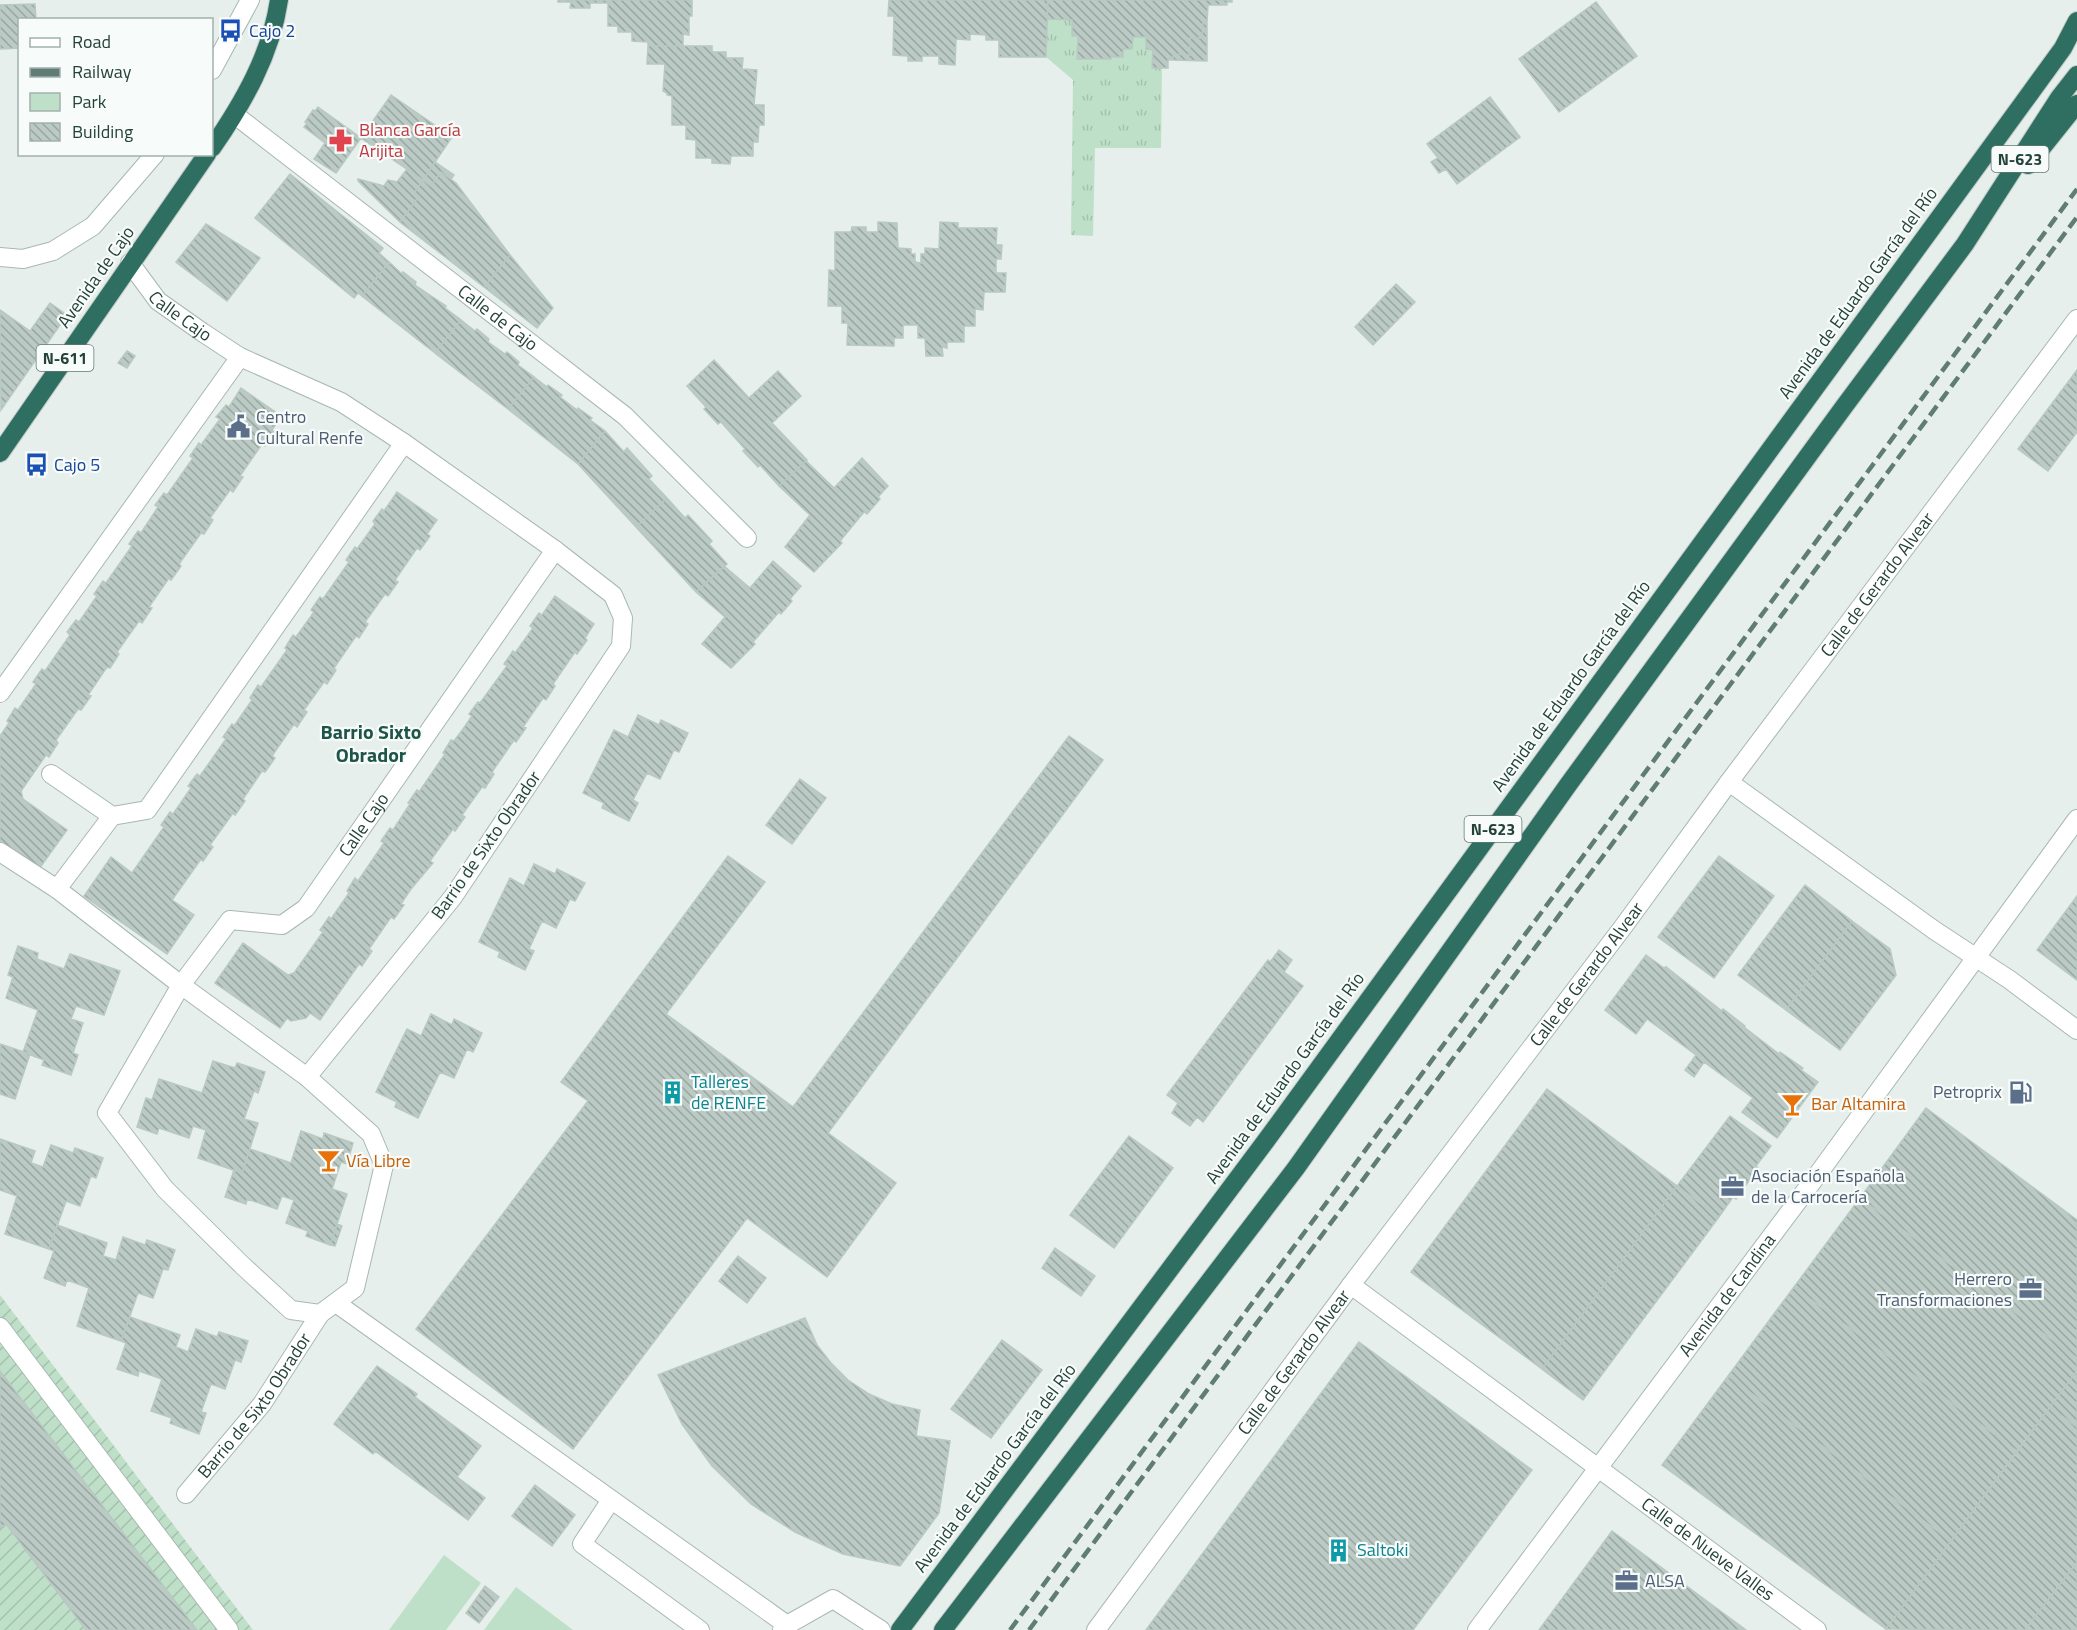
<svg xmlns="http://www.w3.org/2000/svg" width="2077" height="1630" font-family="'Titillium Web',sans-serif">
	<defs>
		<pattern id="grass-tufts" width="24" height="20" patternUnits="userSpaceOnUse" patternTransform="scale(1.5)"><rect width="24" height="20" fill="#bfe0c8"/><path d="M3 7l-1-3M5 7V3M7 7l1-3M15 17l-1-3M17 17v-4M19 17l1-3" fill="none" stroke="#a4c1ad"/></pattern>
		<pattern id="garden-furrows" width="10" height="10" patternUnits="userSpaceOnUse" patternTransform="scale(1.5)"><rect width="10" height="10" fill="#bfe0c8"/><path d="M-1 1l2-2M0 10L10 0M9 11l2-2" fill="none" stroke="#a4c1ad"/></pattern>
		<pattern id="building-back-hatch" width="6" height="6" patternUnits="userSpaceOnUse" patternTransform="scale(1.5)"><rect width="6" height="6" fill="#bbcac4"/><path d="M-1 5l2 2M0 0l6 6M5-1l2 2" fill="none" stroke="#98a6a0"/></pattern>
	</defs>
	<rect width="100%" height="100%" fill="#e6efeb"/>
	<path fill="url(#grass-tufts)" d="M1047,19L1072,20V36H1078L1077,59H1110L1111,57H1122L1123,49H1132L1133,37H1146V49L1153,50L1152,68H1162L1161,148H1095L1093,236L1071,235L1073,80L1046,57Z"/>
	<path fill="#bfe0c8" d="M444,1555L481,1583L446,1630H389Z
		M516,1587L573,1630H484Z"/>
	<path fill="url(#garden-furrows)" d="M0,1295L253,1630H0Z"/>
	<path fill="url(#building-back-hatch)" stroke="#b8c9c2" stroke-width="1.5" d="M558,0H692V16H689V35L683,34V46H648V42L632,41V32H618V26H608V3H590V8H570L571,2H558Z
		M889,0H1048L1046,57H999V40H986V35L970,34V40L956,39L955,65L939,64V56H922V61H908V56L893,55L894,16H888Z
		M1048,0H1232V2H1227V5H1208L1207,22H1203L1202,38H1190V55L1173,54V60H1168V68H1152L1153,50L1146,49V37H1133L1132,49H1123V57H1111V59H1077L1078,36H1072V20L1047,19Z
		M1596,2L1637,56L1559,112L1519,59Z
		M35,4L36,20H20V48L0,49V5Z
		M1203,22H1207V61L1173,60V54L1190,55V38H1202Z
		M648,46H712V52H726V58H743L742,69L757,70L754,105H764V125H759L758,142H753V156H731L730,164L712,163V158H696V140L686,139V125H672V96L667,95V93L663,91L665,64H647Z
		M391,95L452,137L423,180L361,138Z
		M1490,97L1520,137L1457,184L1446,169L1439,173L1431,162L1438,158L1427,144Z
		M318,107L361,138L336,173L314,159L325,143L304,127L307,123L305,122L313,110L315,111Z
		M435,162L454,175L451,179L441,172L431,186L423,180Z
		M407,169L423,180L414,193L419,196L400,222L358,181V179L384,186L388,180L397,182Z
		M441,172L456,183L510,255L484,287L400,222L419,196L414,193L423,180L431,186Z
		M290,174L383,248L379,253L389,262L362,296L358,293L354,298L255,218Z
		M878,222L897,223L898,248L911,249V254H915V262L921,263V254H925V248L939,249L940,222L958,223V228H997L996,245H1002L1001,259H996V273H1006L1005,292H984L983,310L975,309V326H964V342H947V348L942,347L943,356H926L925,338H918V325H903V338H894V346L847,345L848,323H842V306H828L829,270L835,271V232H851L852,227H866V232H878Z
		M206,224L260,258L227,301L176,262Z
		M510,255L553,308L537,328L484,287Z
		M389,262L402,274L403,272L416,282L415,285L446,306L445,308L461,320L435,353L362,296Z
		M1396,284L1415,302L1373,345L1355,327Z
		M50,303L67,315L1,410L0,310L30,331Z
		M461,320L475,331L477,329L489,339L488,342L505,354L507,352L519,362L518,365L534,377L508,409L435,353Z
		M127,351L135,356L127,368L118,363Z
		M714,360L749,398L778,371L801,396L772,423L807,460L779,486L760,465L758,467L743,451L745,449L721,422L718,424L704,409L706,407L687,386Z
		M2077,370V432L2048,471L2018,449Z
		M534,377L547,387L548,385L562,395L560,397L577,410L578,408L592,418L590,420L605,431L578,464L508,409Z
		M241,388L281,416L272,430L274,432L265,446L262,444L240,476L243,477L233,492L230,490L210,518L213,520L204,534L201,533L179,564L181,566L171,580L169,578L149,607L152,608L142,623L139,621L117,652L119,654L110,668L107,667L88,695L91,696L81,710L78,709L56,740L58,743L49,757L46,755L21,791L23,799L67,830L39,869L0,842V736L9,723L7,721L15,708L18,710L36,684L33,682L42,669L45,671L70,635L67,632L76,620L79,622L97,596L94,594L103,581L106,583L132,546L129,544L138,531L141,533L158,507L155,505L164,493L167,495L193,458L190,456L199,443L201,445L220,419L216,417L226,405L229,407Z
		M605,431L624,452L627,448L652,476L649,479L667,498L636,527L578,464Z
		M862,458L888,486L878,497L880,499L867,514L864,512L840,541L842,543L814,572L785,547L810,515L779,486L806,461L834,488Z
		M397,492L437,520L427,534L430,536L420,550L417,548L395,580L398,582L388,596L385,594L365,622L368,624L359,638L356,636L334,668L336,670L327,684L324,682L304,710L307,712L297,727L294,724L272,756L275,758L265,772L262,771L243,799L245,801L235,815L233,813L210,845L213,847L203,861L201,859L172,900L194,915L167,954L84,896L111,857L132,873L164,827L161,825L170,812L173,814L191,788L188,786L197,774L200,776L226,739L223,737L232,724L234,726L252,700L250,698L258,685L261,687L287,650L285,648L293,635L296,637L314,612L311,610L320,597L323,599L349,562L346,560L355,547L357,549L375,524L373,521L382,509L384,511Z
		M667,498L685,518L688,515L712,541L709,544L727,564L696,592L636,527Z
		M773,561L801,586L790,599L792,601L781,614L779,612L753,642L755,644L731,668L702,644L725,617L696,592L724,566L750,588Z
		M555,596L594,624L585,638L587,640L577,654L575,652L553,684L555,686L546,700L543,698L523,727L526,728L516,742L514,740L492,772L494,774L485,788L482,787L462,815L465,817L455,831L453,829L430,861L433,863L411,889L401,904L404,905L394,919L391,917L369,949L372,951L362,966L359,964L320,1020L310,1013L306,1018L291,1021L287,1018L280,1028L215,983L243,943L288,975L294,973L323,932L320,930L329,917L331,919L349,893L347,891L355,878L358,881L384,843L381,841L390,828L393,830L410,804L408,803L417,790L419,792L445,754L443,753L451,740L454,741L463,729L472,716L469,714L478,702L480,703L507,666L504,664L513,651L515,653L533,628L530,626L539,613L542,615Z
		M638,715L659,725L661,720L688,733L679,752L674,750L660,779L647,773L633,800L638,803L629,821L602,808L604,803L583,793L614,730L628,737Z
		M1069,736L1103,760L828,1133L896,1183L827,1277L747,1218L573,1449L416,1329L588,1101L561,1082L728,856L765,882L666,1014L793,1107Z
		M800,779L826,798L792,844L766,825Z
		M1719,856L1774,896L1714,978L1658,937Z
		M534,864L555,874L557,869L585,883L575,901L570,899L556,928L542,921L529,949L534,951L525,970L498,957L500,952L479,942L510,878L524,886Z
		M1805,885L1852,921L1786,1010L1738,975Z
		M2077,896V980L2037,950Z
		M1852,921L1890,949L1896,975L1840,1050L1786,1010Z
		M18,946L38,953L37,959L64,969L70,954L120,971L104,1015L76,1006L71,1019L83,1023L73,1053L78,1055L71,1075L42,1065L44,1060L23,1052L38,1010L6,998L13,977L8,975Z
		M1279,950L1292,960L1284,972L1303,986L1203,1122L1197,1117L1190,1126L1172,1113L1178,1103L1167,1095L1268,960L1270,962Z
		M1646,955L1664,968L1666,967L1722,1011L1723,1009L1745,1026L1744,1027L1779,1054L1780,1052L1803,1068L1801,1070L1818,1082L1777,1138L1742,1112L1753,1098L1704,1062L1694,1077L1685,1070L1696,1055L1647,1019L1636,1034L1605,1010Z
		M431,1014L452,1025L454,1019L482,1033L473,1052L467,1049L454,1078L440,1072L418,1118L395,1107L397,1102L376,1092L407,1029L421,1036Z
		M0,1044L30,1054L15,1099L0,1094Z
		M213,1061L235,1068L237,1063L265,1072L258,1093L254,1091L244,1119L258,1123L242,1173L198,1158L206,1130L193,1126L189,1138L159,1128L157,1134L137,1127L146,1098L152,1100L159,1079L202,1093Z
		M1547,1089L1677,1186L1542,1369L1411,1272Z
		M1926,1108L2077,1220V1358L1860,1198Z
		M1730,1116L1771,1146L1756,1166L1758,1168L1736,1199L1733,1197L1719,1217L1677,1186Z
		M301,1131L323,1139L324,1133L353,1143L347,1164L341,1162L332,1189L347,1194L330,1245L306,1236L308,1231L286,1223L294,1200L282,1196L277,1209L247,1199L246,1204L225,1197L234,1170L242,1173L250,1149L291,1163Z
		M1129,1136L1173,1168L1114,1248L1070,1215Z
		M0,1139L35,1151L31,1163L43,1167L51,1145L73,1153L75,1148L103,1158L96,1178L91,1176L80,1206L66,1201L49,1249L5,1234L17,1196L0,1190Z
		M1677,1186L1719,1217L1583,1400L1542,1369Z
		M1860,1198L2077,1358V1371L2017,1451L1794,1287Z
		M337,1224L342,1226L335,1246L330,1245Z
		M57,1225L107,1243L103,1256L116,1260L123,1237L145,1245L147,1240L175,1250L168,1270L163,1269L153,1298L138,1293L121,1341L77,1326L89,1288L67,1280L65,1286L44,1278L54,1251L49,1249Z
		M1055,1248L1095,1276L1081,1296L1042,1268Z
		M738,1256L766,1278L747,1303L719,1281Z
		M1794,1287L2017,1451L1951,1541L1728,1376Z
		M130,1317L180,1335L176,1347L188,1352L196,1329L217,1337L219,1332L248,1341L241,1362L235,1360L225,1389L211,1384L201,1412L206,1413L199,1434L170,1423L172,1418L151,1411L162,1379L139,1371L138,1376L117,1369L126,1343L121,1341Z
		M805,1318L817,1345L831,1363L848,1380L869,1394L892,1404L920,1410L916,1436L950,1441L939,1513L900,1566L843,1554L795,1532L751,1504L712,1466L682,1424L658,1375Z
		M1002,1340L1042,1370L991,1438L951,1409Z
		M1359,1342L1532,1470L1413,1630H1146Z
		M377,1366L417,1394L415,1397L481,1446L457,1477L485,1498L468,1520L375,1451L373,1454L334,1424Z
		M0,1371L197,1630H86L6,1524L0,1528Z
		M2077,1371V1427L2050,1407Z
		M1728,1376L1951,1541L1886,1629L1662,1465Z
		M2050,1407L2077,1427V1562L2025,1630L1886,1629Z
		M535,1485L575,1515L552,1546L512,1516Z
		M1612,1531L1746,1630H1539Z
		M2077,1562V1630H2025Z
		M485,1586L499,1597L479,1623L466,1613Z"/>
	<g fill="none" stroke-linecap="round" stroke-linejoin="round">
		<defs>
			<g id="minor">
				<path d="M212,70L250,0"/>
				<path id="s1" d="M235,115L625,416L747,538"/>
				<path d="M0,257L23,259L53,251L93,226L155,154"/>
				<path id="s2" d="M130,263L158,301L202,332L240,357L341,402L404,443L555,550L613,595L623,618L621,646L453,897L307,1077"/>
				<path d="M0,693L240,357"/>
				<path d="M51,774L112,816"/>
				<path d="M1729,782L1934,930L2010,980L2077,1030"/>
				<path id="s3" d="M0,852L57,889L181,985L307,1077L371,1134L384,1165L355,1288L320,1314L291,1310L243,1266L165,1189L107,1113L181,985L230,920L282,925L306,908L555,550"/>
				<path d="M57,889L112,816L147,810L404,443"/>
				<path id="s4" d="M1351,1285L1817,1630"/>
				<path d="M336,1303L787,1625L782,1630"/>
				<path d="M0,1327L229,1630"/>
				<path id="s5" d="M186,1494L262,1404L320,1314"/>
				<path d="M611,1500L582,1544L700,1630"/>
				<path d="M787,1625L833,1599L881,1630"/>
				<path id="s6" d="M1096,1630L1351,1285L1623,927L1729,782L2077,319"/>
				<path id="s7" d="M1477,1630L1818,1174L2077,819"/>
			</g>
			<path id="highway" d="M212,148C243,103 271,55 279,0
				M2028,165L2077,104
				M0,453L207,154
				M900,1630L1265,1142L2023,103L2063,48L2077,21
				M943,1630L1296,1168L1568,785L1843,408L1965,244L2059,98L2077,75"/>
		</defs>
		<use href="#minor" stroke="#a8b8b2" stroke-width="20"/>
		<use href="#highway" stroke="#c2cac8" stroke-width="20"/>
		<use href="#minor" stroke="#fff" stroke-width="18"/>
		<use href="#highway" stroke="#2f6f62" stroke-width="18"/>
		<path stroke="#5f7d75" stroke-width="4.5" stroke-dasharray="12 6" stroke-linecap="butt" d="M1010,1630L2077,189
			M1029,1630L2077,217"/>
	</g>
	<defs>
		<symbol id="bus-bare" viewBox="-9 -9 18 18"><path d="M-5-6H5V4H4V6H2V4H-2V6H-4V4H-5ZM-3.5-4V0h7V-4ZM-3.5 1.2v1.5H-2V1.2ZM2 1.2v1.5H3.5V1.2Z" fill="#1a4fb4" stroke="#f7fbf9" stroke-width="2.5" paint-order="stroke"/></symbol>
		<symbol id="pharmacy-bare" viewBox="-9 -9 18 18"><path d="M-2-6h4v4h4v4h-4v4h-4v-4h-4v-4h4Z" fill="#e0444e" stroke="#f7fbf9" stroke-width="2.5" paint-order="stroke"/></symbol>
		<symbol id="civic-bare" viewBox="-9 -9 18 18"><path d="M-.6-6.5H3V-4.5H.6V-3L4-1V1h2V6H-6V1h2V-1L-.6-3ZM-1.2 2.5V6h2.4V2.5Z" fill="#5c6f8a" stroke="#f7fbf9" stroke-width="2.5" paint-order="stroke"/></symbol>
		<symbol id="building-bare" viewBox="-9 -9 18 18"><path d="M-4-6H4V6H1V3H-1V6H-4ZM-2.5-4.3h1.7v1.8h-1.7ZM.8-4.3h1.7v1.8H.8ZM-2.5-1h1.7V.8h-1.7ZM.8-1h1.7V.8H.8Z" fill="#0f9aa8" stroke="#f7fbf9" stroke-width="2.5" paint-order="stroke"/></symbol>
		<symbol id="fuel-bare" viewBox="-9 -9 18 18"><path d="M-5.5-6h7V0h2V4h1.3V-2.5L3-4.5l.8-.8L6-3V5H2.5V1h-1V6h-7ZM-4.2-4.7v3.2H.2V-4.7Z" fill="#5c6f8a" stroke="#f7fbf9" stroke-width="2.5" paint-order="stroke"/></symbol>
		<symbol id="bar-bare" viewBox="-9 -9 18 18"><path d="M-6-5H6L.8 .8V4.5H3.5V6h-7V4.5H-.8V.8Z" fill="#e8710a" stroke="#f7fbf9" stroke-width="2.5" paint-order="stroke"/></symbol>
		<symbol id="office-bare" viewBox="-9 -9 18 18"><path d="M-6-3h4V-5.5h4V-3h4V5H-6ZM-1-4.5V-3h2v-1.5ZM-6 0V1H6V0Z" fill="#5c6f8a" stroke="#f7fbf9" stroke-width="2.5" paint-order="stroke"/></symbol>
	</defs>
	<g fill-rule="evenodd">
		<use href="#bus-bare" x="214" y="14" width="33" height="33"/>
		<use href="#pharmacy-bare" x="324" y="124" width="33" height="33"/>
		<use href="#civic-bare" x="222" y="410" width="33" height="33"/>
		<use href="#bus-bare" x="20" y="448" width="33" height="33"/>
		<use href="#building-bare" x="656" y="1076" width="33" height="33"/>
		<use href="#fuel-bare" x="2004" y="1076" width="33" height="33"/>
		<use href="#bar-bare" x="1776" y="1088" width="33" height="33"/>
		<use href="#bar-bare" x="312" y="1144" width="33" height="33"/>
		<use href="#office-bare" x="1716" y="1170" width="33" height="33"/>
		<use href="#office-bare" x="2014" y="1272" width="33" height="33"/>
		<use href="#building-bare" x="1322" y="1534" width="33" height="33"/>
		<use href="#office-bare" x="1610" y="1564" width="33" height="33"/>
	</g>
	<g text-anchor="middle" stroke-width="4.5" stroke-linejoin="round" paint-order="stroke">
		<g fill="#f7fbf9" stroke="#637a73" stroke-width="1.5">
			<rect x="1991.5" y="146" width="57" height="26" rx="4.5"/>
			<rect x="36.5" y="345" width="57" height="26" rx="4.5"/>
			<rect x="1464.5" y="816" width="57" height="26" rx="4.5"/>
		</g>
		<g font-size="16" font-weight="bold" fill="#24423a">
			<text x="2020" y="165">N-623</text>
			<text x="65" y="364">N-611</text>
			<text x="1493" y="835">N-623</text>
		</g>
		<g font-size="18" fill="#164399" stroke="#f7fbf9" text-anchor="start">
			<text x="249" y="37">Cajo 2</text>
			<text x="54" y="471">Cajo 5</text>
		</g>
		<g font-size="18" fill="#be3a42" stroke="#f7fbf9" text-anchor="start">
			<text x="359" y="136">Blanca García<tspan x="359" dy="21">Arijita</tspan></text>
		</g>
		<g font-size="18" fill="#24423a" stroke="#f7fbf9">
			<text transform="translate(96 277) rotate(-55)" y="6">Avenida de Cajo</text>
			<text transform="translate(1858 293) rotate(-54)" y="6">Avenida de Eduardo García del Río</text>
			<text dy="6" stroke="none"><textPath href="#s2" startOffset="74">Calle Cajo</textPath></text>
			<text dy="6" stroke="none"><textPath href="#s1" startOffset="332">Calle de Cajo</textPath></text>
			<text dy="6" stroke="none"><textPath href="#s6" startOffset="1305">Calle de Gerardo Alvear</textPath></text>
			<text transform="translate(1571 686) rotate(-54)" y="6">Avenida de Eduardo García del Río</text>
			<text dy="6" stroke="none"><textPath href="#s3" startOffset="1382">Calle Cajo</textPath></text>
			<text transform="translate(486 845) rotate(-55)" y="6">Barrio de Sixto Obrador</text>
			<text dy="6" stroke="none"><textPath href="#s6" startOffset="819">Calle de Gerardo Alvear</textPath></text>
			<text transform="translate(1285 1078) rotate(-54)" y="6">Avenida de Eduardo García del Río</text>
			<text dy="6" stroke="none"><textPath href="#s7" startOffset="418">Avenida de Candina</textPath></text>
			<text dy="6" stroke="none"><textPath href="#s6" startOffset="333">Calle de Gerardo Alvear</textPath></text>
			<text dy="6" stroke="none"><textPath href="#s5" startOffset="112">Barrio de Sixto Obrador</textPath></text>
			<text transform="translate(995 1468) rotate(-53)" y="6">Avenida de Eduardo García del Río</text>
			<text dy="6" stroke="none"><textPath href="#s4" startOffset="444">Calle de Nueve Valles</textPath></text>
		</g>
		<g font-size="18" fill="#4e5e75" stroke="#f7fbf9" text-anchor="start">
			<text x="256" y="423">Centro<tspan x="256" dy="21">Cultural Renfe</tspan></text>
			<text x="2002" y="1098" text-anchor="end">Petroprix</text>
			<text x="1751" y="1182">Asociación Española<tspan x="1751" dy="21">de la Carrocería</tspan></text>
			<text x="2012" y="1285" text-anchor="end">Herrero<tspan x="2012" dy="21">Transformaciones</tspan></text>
			<text x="1645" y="1587">ALSA</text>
		</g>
		<g font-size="18" fill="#0d838f" stroke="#f7fbf9" text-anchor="start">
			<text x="691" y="1088">Talleres<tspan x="691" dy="21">de RENFE</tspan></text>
			<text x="1357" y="1556">Saltoki</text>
		</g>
		<g font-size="18" fill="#c56008" stroke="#f7fbf9" text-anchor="start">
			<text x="1811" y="1110">Bar Altamira</text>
			<text x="346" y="1167">Vía Libre</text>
		</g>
		<g font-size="20" font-weight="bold" fill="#1f5548" stroke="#f7fbf9">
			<text x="371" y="739">Barrio Sixto<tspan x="371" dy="23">Obrador</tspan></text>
		</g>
	</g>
	<rect x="18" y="18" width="195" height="138" fill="#f7fbf9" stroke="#a3b1ad" stroke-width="1.5"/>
	<rect x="30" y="38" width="30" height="9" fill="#ffffff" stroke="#a3b1ad" stroke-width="1.5"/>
	<text x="72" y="48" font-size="18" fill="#24423a">Road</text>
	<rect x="30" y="68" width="30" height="9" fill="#5f7d75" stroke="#a3b1ad" stroke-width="1.5"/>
	<text x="72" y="78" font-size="18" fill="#24423a">Railway</text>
	<rect x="30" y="93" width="30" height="18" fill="#bfe0c8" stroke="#a3b1ad" stroke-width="1.5"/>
	<text x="72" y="108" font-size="18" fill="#24423a">Park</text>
	<rect x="30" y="123" width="30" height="18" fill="url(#building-back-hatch)" stroke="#a3b1ad" stroke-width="1.5"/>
	<text x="72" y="138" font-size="18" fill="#24423a">Building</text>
</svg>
